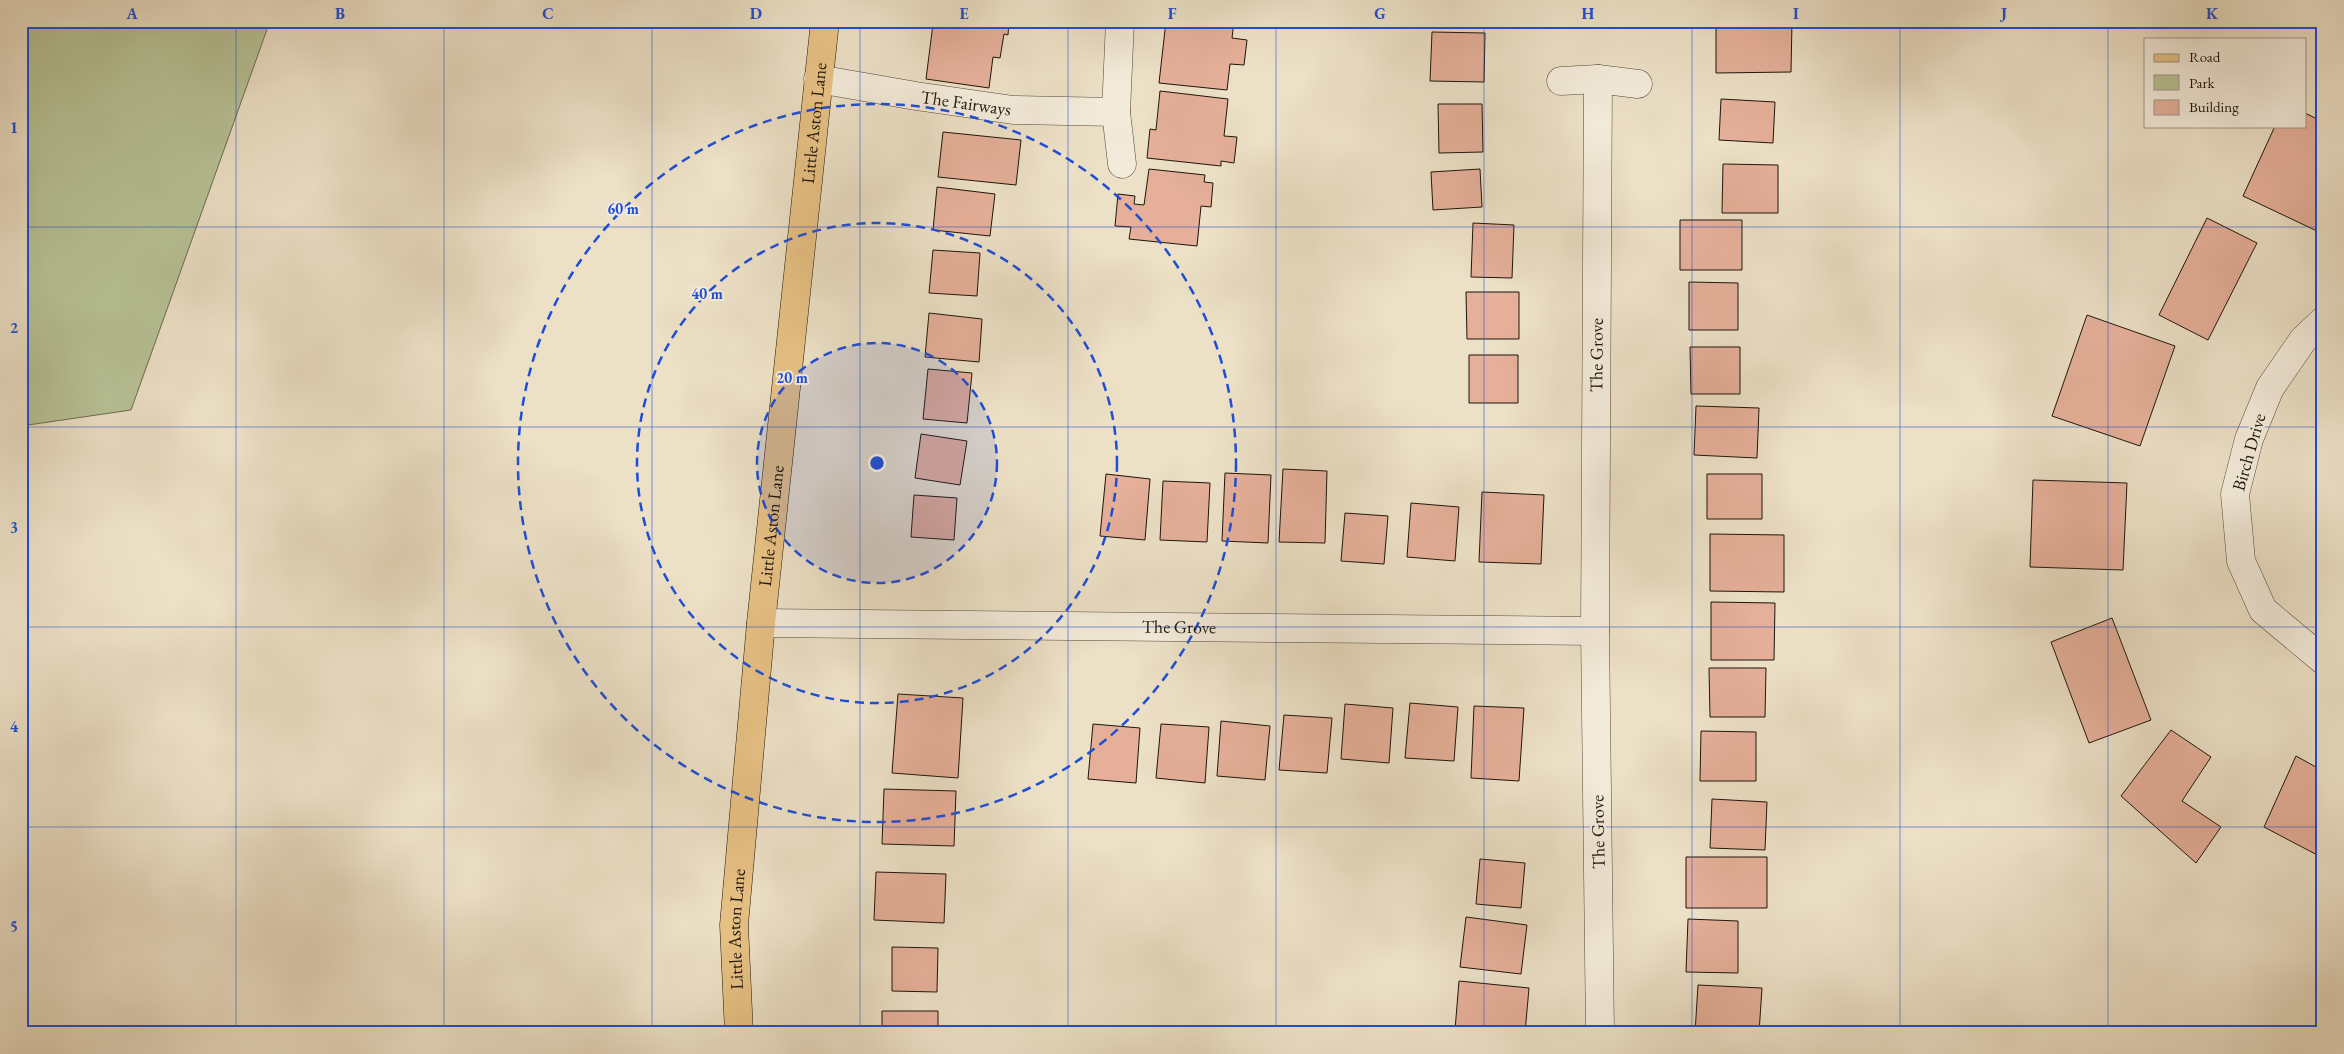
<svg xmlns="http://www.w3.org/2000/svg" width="2344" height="1054" font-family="'EB Garamond',serif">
	<rect width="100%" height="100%" fill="#ece0c6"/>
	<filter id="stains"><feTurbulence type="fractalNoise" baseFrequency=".004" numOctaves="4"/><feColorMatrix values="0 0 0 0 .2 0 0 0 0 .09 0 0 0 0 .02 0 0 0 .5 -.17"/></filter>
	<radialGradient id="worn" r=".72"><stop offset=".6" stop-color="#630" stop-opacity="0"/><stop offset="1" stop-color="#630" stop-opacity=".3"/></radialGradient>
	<path fill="#b7c296" stroke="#6a6c50" d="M21,21H270L131,410L21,426Z"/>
	<path fill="#e5af99" stroke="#1d150a" d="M941,21H1009L1008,35L1004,34L1000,58L993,57L989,88L926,79L933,24L941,25Z
		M1166,21H1234L1232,38L1247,40L1244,65L1230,64L1227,90L1159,83Z
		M1716,21H1792L1791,72L1716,73Z
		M1432,32L1485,33L1484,82L1430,81Z
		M1160,91L1228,99L1224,136L1237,137L1234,163L1221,161V166L1147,158L1150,129L1156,130Z
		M1721,99L1775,102L1773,143L1719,140Z
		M1438,104H1482L1483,152L1439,153Z
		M2305,113L2323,122V225L2319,232L2243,196L2275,126H2305Z
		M943,132L1021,140L1016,185L938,177Z
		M1723,164L1778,165V213H1722Z
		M1149,169L1205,175L1204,182L1213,183L1211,207L1201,206L1197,246L1129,239L1131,227L1115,226L1118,194L1135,196L1134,204L1144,205Z
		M1480,169L1482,207L1433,210L1431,172Z
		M937,187L995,194L990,236L933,230Z
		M2207,218L2257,243L2208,340L2159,315Z
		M1680,220H1742V270H1680Z
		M1473,223L1514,225L1512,278L1471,277Z
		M933,250L980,253L977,296L929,293Z
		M1689,282L1738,283V330H1689Z
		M1466,292H1519V339H1467Z
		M929,313L982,319L979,362L925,357Z
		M2087,315L2175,346L2140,446L2052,416Z
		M1690,347H1740V394H1691Z
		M1469,355H1518V403H1469Z
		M928,369L972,373L967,423L923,419Z
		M1696,406L1759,408L1757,458L1694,455Z
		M921,434L967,441L960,485L915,478Z
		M1283,469L1327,471L1325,543L1279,542Z
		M1225,473L1271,475L1268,543L1222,541Z
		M1106,474L1150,479L1145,540L1100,536Z
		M1707,474H1762V519H1707Z
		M2033,480L2127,483L2123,570L2030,567Z
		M1163,481L1210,483L1207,542L1160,540Z
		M1482,492L1544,495L1541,564L1479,562Z
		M914,495L957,498L954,540L911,537Z
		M1411,503L1459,507L1455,561L1407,557Z
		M1345,513L1388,516L1384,564L1341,561Z
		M1710,534L1784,535V592L1710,591Z
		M1711,602L1775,603L1774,660H1711Z
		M2112,618L2151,720L2089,743L2051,642Z
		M1709,668H1766L1765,717H1710Z
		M898,694L963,698L958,778L892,773Z
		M1410,703L1458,707L1454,761L1405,758Z
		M1345,704L1393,708L1389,763L1341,759Z
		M1474,706L1524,708L1519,781L1471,778Z
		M1284,715L1332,718L1327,773L1279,770Z
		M1221,721L1270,726L1265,780L1217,776Z
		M1093,724L1140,728L1136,783L1088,779Z
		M1161,724L1209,727L1205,783L1156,778Z
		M2171,730L2211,757L2182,801L2221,827L2196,863L2121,796Z
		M1701,731L1756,732V781H1700Z
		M2296,756L2323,771V858L2264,827Z
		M884,789L956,791L954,846L882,844Z
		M1712,799L1767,802L1765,850L1710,848Z
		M1686,857H1767V908H1686Z
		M1480,859L1525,863L1521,908L1476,904Z
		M876,872L946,874L944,923L874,920Z
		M1466,917L1527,925L1521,974L1460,967Z
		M1688,919L1738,921V973L1686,972Z
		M892,947L938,948L937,992L892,991Z
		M1459,981L1529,988L1525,1033L1455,1030Z
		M1698,985L1762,988L1759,1033H1695Z
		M882,1011H938V1033H882Z"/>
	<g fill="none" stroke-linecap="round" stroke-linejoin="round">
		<defs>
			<g id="minor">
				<path d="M1120,21L1116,112L1122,164"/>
				<path id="s1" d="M818,79L916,96L1013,110L1116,112"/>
				<path d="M1561,81L1598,79"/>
				<path d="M2323,321L2303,340L2270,388L2249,439L2235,494L2241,561L2263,610L2323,660"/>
				<path id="s2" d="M761,623L1595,631"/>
				<path id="s3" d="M1600,1033L1595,631L1598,79L1638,84"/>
			</g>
			<g id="major">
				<path id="s4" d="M739,1033L734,925L761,623L825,21"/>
			</g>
		</defs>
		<use href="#minor" stroke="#514839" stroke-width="29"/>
		<use href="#major" stroke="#1d150a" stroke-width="29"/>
		<use href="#minor" stroke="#f3ebda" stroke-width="28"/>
		<use href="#major" stroke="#e6c083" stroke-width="28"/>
	</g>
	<path fill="none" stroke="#1d4ed8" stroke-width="1" stroke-opacity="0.55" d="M236,21V1033M444,21V1033M652,21V1033M860,21V1033M1068,21V1033M1276,21V1033M1484,21V1033M1692,21V1033M1900,21V1033M2108,21V1033M21,227H2323M21,427H2323M21,627H2323M21,827H2323"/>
	<circle cx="877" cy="463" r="120" fill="#1d4ed8" fill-opacity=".12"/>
	<g fill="none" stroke="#1d4ed8" stroke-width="2.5" stroke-dasharray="9 6">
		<circle cx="877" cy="463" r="120"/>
		<circle cx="877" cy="463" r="240"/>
		<circle cx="877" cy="463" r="359"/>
	</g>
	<g text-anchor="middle" stroke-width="4" stroke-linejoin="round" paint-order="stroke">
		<g font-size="18" fill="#1d150a" stroke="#f3ebda">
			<text dy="6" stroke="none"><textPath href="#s1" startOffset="150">The Fairways</textPath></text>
			<text dy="6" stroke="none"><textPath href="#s4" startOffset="914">Little Aston Lane</textPath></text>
			<text dy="6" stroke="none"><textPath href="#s3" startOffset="678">The Grove</textPath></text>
			<text transform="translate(2249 452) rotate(-74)" y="6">Birch Drive</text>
			<text dy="6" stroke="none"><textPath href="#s4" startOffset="509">Little Aston Lane</textPath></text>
			<text dy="6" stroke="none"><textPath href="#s2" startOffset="418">The Grove</textPath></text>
			<text transform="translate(1598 832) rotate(-91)" y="6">The Grove</text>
			<text dy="6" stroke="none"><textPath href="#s4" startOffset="104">Little Aston Lane</textPath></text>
		</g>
	</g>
	<circle cx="877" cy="463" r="8" fill="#1d4ed8" stroke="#f3ebda" stroke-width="2.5"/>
	<g font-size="15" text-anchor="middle" font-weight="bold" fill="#1d4ed8" stroke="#f3ebda" stroke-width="4" stroke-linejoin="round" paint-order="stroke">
		<text x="623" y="214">60 m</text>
		<text x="707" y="299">40 m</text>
		<text x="792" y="383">20 m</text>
	</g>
	<rect width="2344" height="1054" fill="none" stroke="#ece0c6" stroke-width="55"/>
	<rect x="2144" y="38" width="162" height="90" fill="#f3ebda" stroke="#9d9587"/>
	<rect x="2154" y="54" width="25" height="8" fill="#e6c083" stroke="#9d9587"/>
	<text x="2189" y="62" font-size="15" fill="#1d150a">Road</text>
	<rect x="2154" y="75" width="25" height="15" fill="#b7c296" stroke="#9d9587"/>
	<text x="2189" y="88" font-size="15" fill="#1d150a">Park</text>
	<rect x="2154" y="100" width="25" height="15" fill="#e5af99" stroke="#9d9587"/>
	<text x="2189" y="112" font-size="15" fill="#1d150a">Building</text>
	<rect x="28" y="28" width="2288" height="998" fill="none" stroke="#1d4ed8" stroke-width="2"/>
	<g font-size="16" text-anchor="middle" font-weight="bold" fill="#1d4ed8">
		<text x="132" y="19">A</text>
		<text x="340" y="19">B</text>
		<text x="548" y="19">C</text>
		<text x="756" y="19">D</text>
		<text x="964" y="19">E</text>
		<text x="1172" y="19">F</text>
		<text x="1380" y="19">G</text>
		<text x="1588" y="19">H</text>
		<text x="1796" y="19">I</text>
		<text x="2004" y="19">J</text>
		<text x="2212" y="19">K</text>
		<text x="14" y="133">1</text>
		<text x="14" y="333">2</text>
		<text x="14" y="533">3</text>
		<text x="14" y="732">4</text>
		<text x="14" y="932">5</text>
	</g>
	<rect width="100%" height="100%" filter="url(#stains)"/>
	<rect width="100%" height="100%" fill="url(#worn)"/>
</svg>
